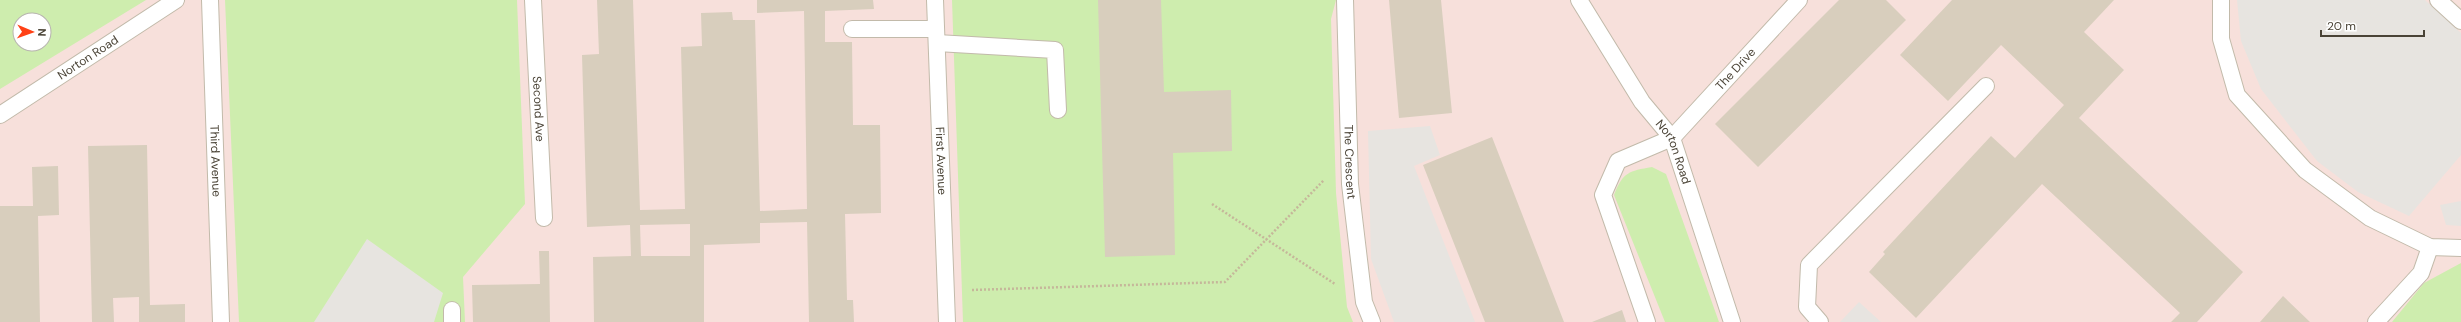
<svg xmlns="http://www.w3.org/2000/svg" width="2461" height="322" font-family="'DM Sans',sans-serif">
	<rect width="100%" height="100%" fill="#f6f2e8"/>
	<path fill="#f7e0db" fill-rule="evenodd" d="M0,0H2461V322H0ZM20,20H44V44H20Z"/>
	<path fill="#ceedae" fill-rule="evenodd" d="M0,0H146L0,89ZM20,20H44V44H20Z
		M225,0H517L525,204L463,277L465,322H239Z
		M952,0H1336L1331,19L1336,193L1347,307L1353,322H963Z
		M1652,167L1666,174L1719,322H1665L1614,195C1623,172 1629,171 1652,167Z
		M2461,263V322H2392L2424,283Z"/>
	<path fill="#e7e4e0" d="M2237,0H2425L2461,33V155L2409,216L2358,192L2317,161L2261,89L2241,41Z
		M1430,126L1440,155L1414,166L1475,322H1394L1371,259L1368,131Z
		M2461,201V226L2446,225L2440,205Z
		M367,239L443,293L434,322H314Z
		M1859,302L1881,322H1840Z"/>
	<path fill="#d8cebd" fill-rule="evenodd" d="M597,0H633L640,210L685,209L681,47L702,46L701,13L732,12L733,20H755L760,211L807,209L804,11L757,13V0H873L874,9L825,11V42H852L853,125H880L881,213L845,214L847,300H853L854,322H809L807,222L760,223V243L704,245V322H594L593,257L631,256L630,225L587,227L582,55L599,54ZM690,224V256H641L640,225Z
		M1098,0H1161L1164,92L1231,90L1232,151L1173,153L1175,255L1105,257Z
		M1389,0H1441L1452,113L1399,118Z
		M1839,0H1886L1906,20L1758,167L1715,124Z
		M1952,0H2114L2084,32L2124,70L2079,118L2243,272L2197,322H2171L2180,313L2042,184L1916,318L1869,272L1885,254L1883,252L1991,136L2015,158L2064,105L2001,45L1948,101L1900,55Z
		M1492,137L1564,322H1485L1423,165Z
		M147,145L150,305L185,304V322H139V297L113,298L114,322H92L88,146Z
		M58,166L59,215L38,216L40,322H0V206H33L32,167Z
		M539,251H549L550,322H473L472,285L540,284Z
		M2283,296L2310,322H2260Z
		M1622,310L1626,322H1592Z"/>
	<g fill="none" stroke-linecap="round" stroke-linejoin="round">
		<defs>
			<g id="service">
				<path id="s1" d="M210,0L221,322"/>
				<path id="s2" d="M533,0L544,218"/>
				<path id="s3" d="M935,0L947,322"/>
				<path id="s4" d="M1345,0L1350,184L1364,302L1372,322"/>
				<path id="s5" d="M1579,0L1642,102L1672,138L1732,322"/>
				<path d="M2221,0V39L2237,95L2305,170L2370,218L2430,247L2461,248"/>
				<path d="M2438,0L2461,21"/>
				<path d="M852,29H936"/>
				<path d="M937,43L1055,50L1058,110"/>
				<path id="s6" d="M0,115L176,0"/>
				<path d="M452,310V322"/>
				<path id="s7" d="M1647,322L1603,195L1618,161L1672,138L1799,0"/>
				<path d="M1820,322L1807,307L1809,265L1986,86"/>
				<path d="M2376,322L2421,273L2430,247"/>
			</g>
		</defs>
		<use href="#service" stroke="#c2baaa" stroke-width="18"/>
		<path stroke="#c5b79a" stroke-width="2.5" stroke-dasharray="2 2" stroke-linecap="butt" d="M1212,204L1335,284
			M972,290L1225,282L1324,180"/>
		<use href="#service" stroke="#fff" stroke-width="16"/>
	</g>
	<g text-anchor="middle" stroke-width="3" stroke-linejoin="round" paint-order="stroke">
		<g font-size="12" fill="#4a4336" stroke="#fff">
			<text dy="4" stroke="none"><textPath href="#s6" startOffset="105">Norton Road</textPath></text>
			<text dy="4" stroke="none"><textPath href="#s7" startOffset="324">The Drive</textPath></text>
			<text dy="4" stroke="none"><textPath href="#s2" startOffset="109">Second Ave</textPath></text>
			<text dy="4" stroke="none"><textPath href="#s5" startOffset="180">Norton Road</textPath></text>
			<text dy="4" stroke="none"><textPath href="#s1" startOffset="161">Third Avenue</textPath></text>
			<text dy="4" stroke="none"><textPath href="#s3" startOffset="161">First Avenue</textPath></text>
			<text dy="4" stroke="none"><textPath href="#s4" startOffset="162">The Crescent</textPath></text>
		</g>
	</g>
	<g transform="translate(32 32) rotate(92)"><circle r="19" fill="#ffffff" stroke="#b7b4af"/>
	<path d="M0-3L7 15L0 10L-7 15Z" fill="#ff4116"/>
	<text y="-6" font-size="11" font-weight="bold" text-anchor="middle" fill="#4a4336">N</text>
	</g>
	<path d="M2321 30v6h103v-6" fill="none" stroke="#4a4336" stroke-width="2"/>
	<text x="2327" y="30" font-size="12" fill="#4a4336" stroke="#ffffff" stroke-width="3" paint-order="stroke">20 m</text>
</svg>
